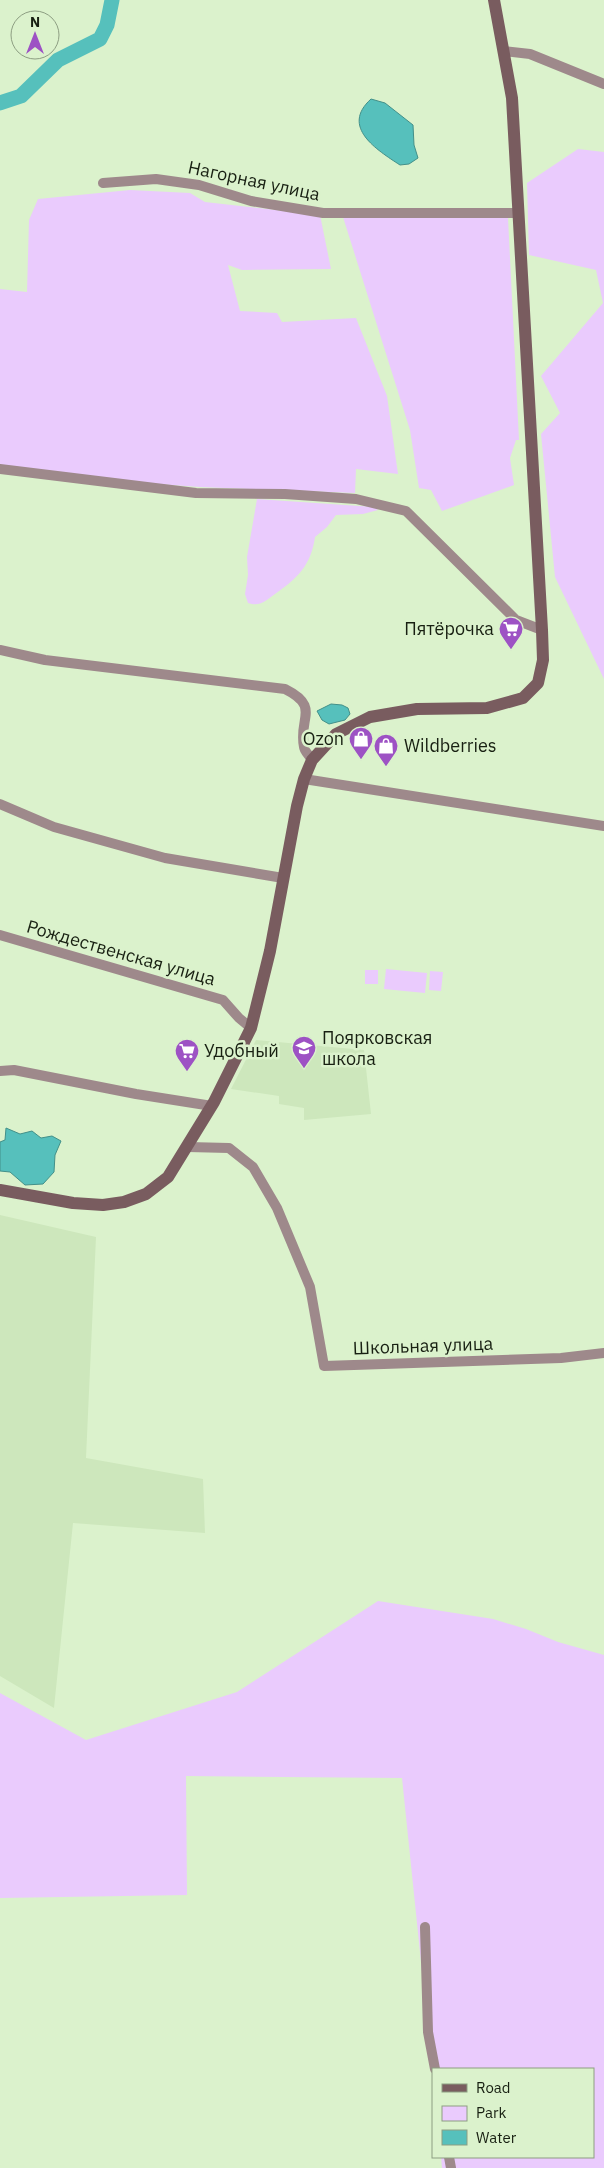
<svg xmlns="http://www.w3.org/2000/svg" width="604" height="2168" font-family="'IBM Plex Sans',sans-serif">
	<rect width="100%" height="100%" fill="#dbf2cc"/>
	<path fill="#cde7bc" d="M256,1040L364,1050L371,1114L304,1120V1108L279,1104V1096L231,1089Z
		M0,1215L96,1237L86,1458L203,1479L205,1533L73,1523L54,1708L0,1676Z"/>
	<path fill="#eacbfd" d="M578,149L604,152V679L555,577L541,434L560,413L541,376L603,303L596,270L529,255L527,183Z
		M130,190L190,193L205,202L320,215L331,269L242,270L228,265L240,311L277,313L282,322L356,318L387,396L398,474L356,469L355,493L200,487L115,481L0,466V289L27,292L29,220L38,199Z
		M343,217L508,218L519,440H516L510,458L514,485L442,511L431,490L419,488L410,430Z
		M257,499L374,507L378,510L363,514L336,515L327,527L315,537C311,565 298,578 275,594C265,601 260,607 248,603L245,594L248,575L247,557Z
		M386,969L427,973L425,993L384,989Z
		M365,970H378V984H365Z
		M430,971L443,972L441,991L429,990Z
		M378,1601L493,1619L526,1629L558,1642L604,1655V2168H442L441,2157H593V2069H433V2078L402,1778L186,1776L187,1895L0,1898V1693L86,1740L237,1692Z"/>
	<path fill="#56c0bc" stroke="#439089" d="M371,99L385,103L413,125L414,145L418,158L409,164L400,165C377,150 340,127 371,99Z
		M331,704L342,705L348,708L350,714L345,720L329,724L322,720L317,711Z
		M6,1128L20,1134L32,1131L41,1138L52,1136L61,1141L55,1155L54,1172L43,1184L25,1185L10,1172L0,1171V1142L5,1140Z"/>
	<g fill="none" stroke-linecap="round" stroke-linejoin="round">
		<path stroke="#56c0bc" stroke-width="15" d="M0,103L21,96L58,60L100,39L107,25L112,0"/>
		<path stroke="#9e898b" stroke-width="10" d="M504,51L530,54L604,84
			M103,183L156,179L199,185L251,201L323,213H519
			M0,469L196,493L285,494L356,499L406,511L516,620L542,630
			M0,650L45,660L285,689C321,707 298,718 304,747C304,751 310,756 312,760
			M304,779L604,826
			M0,804L54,827L165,858L283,878
			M0,935L223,1000L239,1018L251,1028
			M0,1071L14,1070L136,1094L212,1106
			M188,1147L229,1148L253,1167L277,1208L310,1287L324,1366L561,1358L604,1353
			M425,1927L428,2032L435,2069
			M449,2157L451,2168"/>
		<path stroke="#795c5f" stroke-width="12" d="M0,1190L73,1203L103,1205L124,1202L146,1194L168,1177L214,1102L251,1028L270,951L297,806L304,779L312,760L336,734L370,717L417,709L487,708L523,698L538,683L543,660L542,630L512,98L494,0"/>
	</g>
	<defs>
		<symbol id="supermarket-pin" viewBox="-11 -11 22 30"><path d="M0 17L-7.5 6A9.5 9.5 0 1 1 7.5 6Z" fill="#9d52c4" stroke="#dbf2cc"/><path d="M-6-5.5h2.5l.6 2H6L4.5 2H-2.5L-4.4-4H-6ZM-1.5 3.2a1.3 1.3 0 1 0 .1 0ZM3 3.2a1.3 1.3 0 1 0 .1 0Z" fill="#fff"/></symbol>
		<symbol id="shop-pin" viewBox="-11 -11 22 30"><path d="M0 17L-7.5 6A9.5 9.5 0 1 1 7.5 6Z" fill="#9d52c4" stroke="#dbf2cc"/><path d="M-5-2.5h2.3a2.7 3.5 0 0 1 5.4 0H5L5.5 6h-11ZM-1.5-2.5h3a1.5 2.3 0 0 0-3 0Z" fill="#fff"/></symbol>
		<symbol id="school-pin" viewBox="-11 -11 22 30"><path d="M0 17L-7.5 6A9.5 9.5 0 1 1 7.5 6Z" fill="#9d52c4" stroke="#dbf2cc"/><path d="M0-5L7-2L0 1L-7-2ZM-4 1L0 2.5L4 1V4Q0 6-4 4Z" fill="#fff"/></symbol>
	</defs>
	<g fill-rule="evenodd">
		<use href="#supermarket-pin" x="497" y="615" width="28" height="38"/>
		<use href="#shop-pin" x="347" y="725" width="28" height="38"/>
		<use href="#shop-pin" x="372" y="732" width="28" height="38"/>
		<use href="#school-pin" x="290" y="1034" width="28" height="38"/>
		<use href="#supermarket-pin" x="173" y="1037" width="28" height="38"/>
	</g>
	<g text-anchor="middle" stroke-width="5" stroke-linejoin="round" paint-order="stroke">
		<g font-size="18" fill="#182012" stroke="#dbf2cc">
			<text transform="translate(254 181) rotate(12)" y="6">Нагорная улица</text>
			<text transform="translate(121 953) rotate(16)" y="6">Рождественская улица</text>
			<text transform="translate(423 1346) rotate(-2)" y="6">Школьная улица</text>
		</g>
		<g font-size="18" fill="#182012" stroke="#dbf2cc" text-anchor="start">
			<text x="494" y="635" text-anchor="end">Пятёрочка</text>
			<text x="344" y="745" text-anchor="end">Ozon</text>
			<text x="404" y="752">Wildberries</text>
			<text x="322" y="1044">Поярковская<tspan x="322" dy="21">школа</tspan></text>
			<text x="204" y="1057">Удобный</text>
		</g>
	</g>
	<rect x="432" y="2068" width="162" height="90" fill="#dbf2cc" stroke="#8d9e82"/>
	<rect x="442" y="2084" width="25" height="8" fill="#795c5f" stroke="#8d9e82"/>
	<text x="476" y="2093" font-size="15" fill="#182012">Road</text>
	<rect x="442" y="2106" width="25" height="15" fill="#eacbfd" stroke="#8d9e82"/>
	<text x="476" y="2118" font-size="15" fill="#182012">Park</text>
	<rect x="442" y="2130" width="25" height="15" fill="#56c0bc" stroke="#8d9e82"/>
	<text x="476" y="2143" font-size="15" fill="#182012">Water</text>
	<g transform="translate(35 35)"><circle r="24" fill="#dbf2cc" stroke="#8d9e82"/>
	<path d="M0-4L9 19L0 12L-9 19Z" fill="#9d52c4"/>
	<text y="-8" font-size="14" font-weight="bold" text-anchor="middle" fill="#182012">N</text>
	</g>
</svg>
